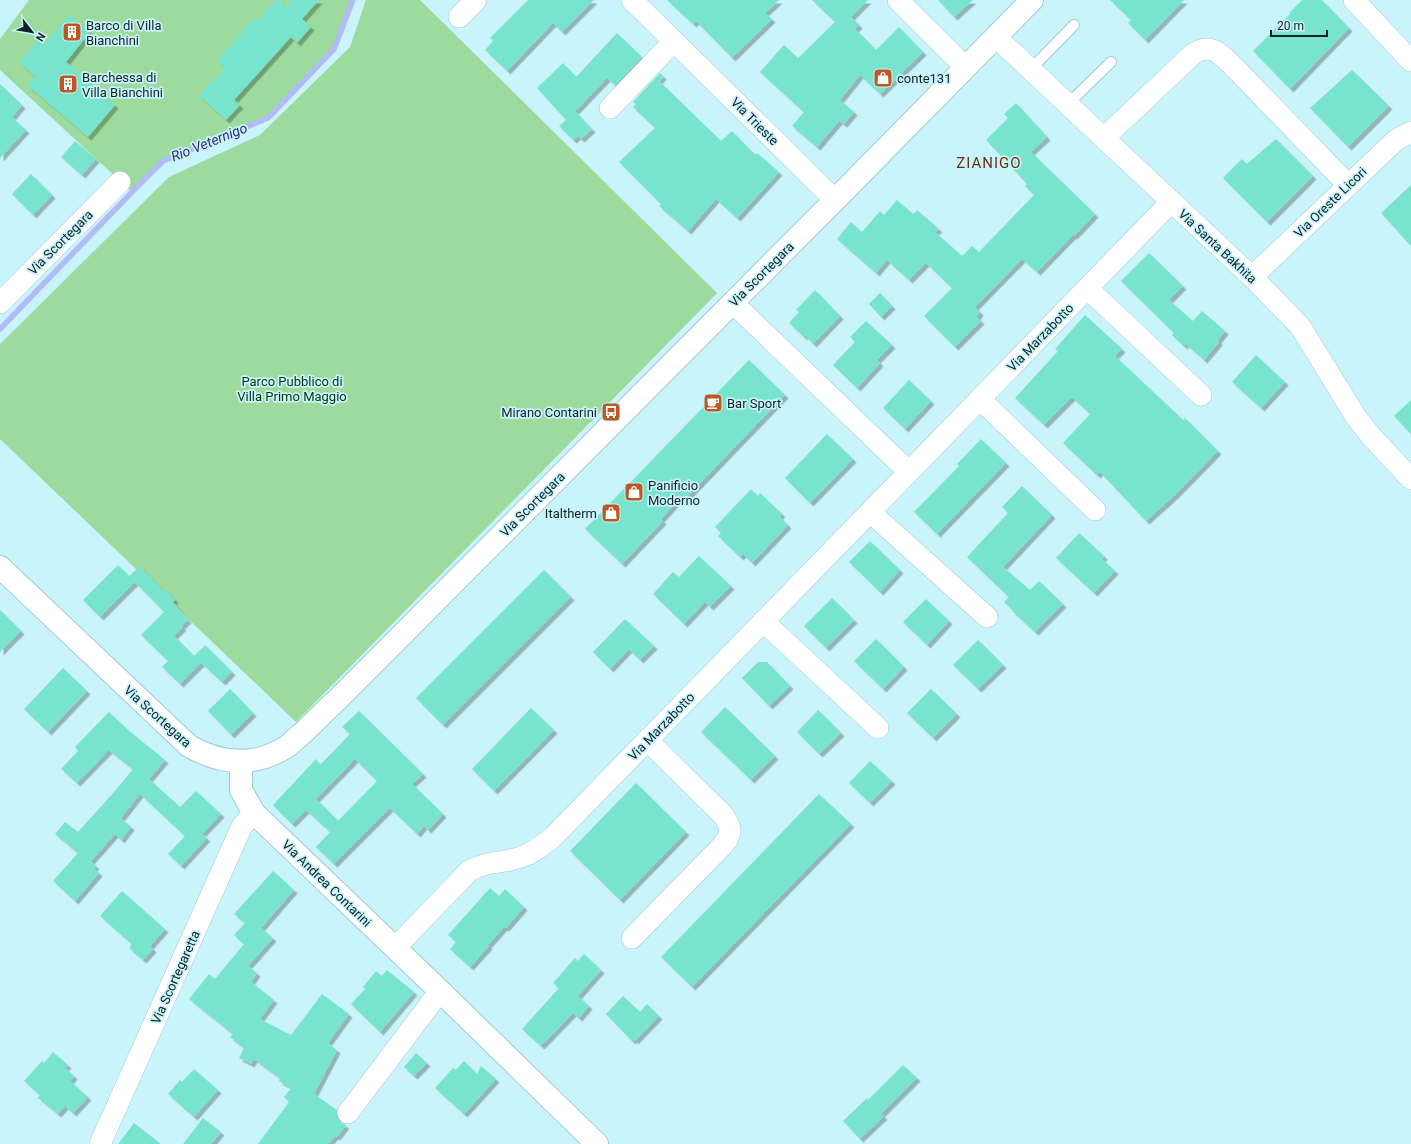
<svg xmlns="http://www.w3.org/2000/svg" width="1411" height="1144" font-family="Roboto,sans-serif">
	<defs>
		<filter id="shadow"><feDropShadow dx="3.5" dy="3.5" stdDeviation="0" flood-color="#0004"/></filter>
	</defs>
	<rect width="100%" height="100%" fill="#c9f4fc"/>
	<path fill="#9cda9d" d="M29,0H353L334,49L268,118L163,161L132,192L0,70V39Z
		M366,0H420L717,293L296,722L0,439V344L169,177L260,135L350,47Z"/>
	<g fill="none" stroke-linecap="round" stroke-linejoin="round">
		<path stroke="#b2bbf6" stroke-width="5.5" d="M0,329L132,192L163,161L268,118L334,49L353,0"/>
	</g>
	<path fill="#79e4cd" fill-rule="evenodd" filter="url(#shadow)" d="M276,0H279L286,7L292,0H319L302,19L311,27L297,43L291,37L234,100L240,105L226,120L199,96L225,68L217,60L255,18L257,21Z
		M528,0H594L562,32L553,23L507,71L485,50L493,41L490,38Z
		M667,0H779L765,13L772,19L732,58L696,21L693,24Z
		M812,0H868L851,17L859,25L855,29L876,50L899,27L923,52L880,94L860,75L840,100L854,112L844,124L839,121L817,147L792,126L804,112L760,72L784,45L798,58L835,22Z
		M938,0H973L954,17Z
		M1110,0H1184L1145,40L1128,23L1131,20Z
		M1302,0H1322L1349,28L1290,89L1253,51L1290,14L1289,13Z
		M69,14L90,32L66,62L115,105L88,137L27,85L35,76L19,62L39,39L45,44Z
		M617,33L642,57L615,85L607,78L568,119L576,112L592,129L581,139L578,136L573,140L559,126L566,120L537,88L563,63L576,77Z
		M1352,70L1389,106L1348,147L1310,108Z
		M660,73L663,76L659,81L721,141L732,131L755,155L757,153L779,172L737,218L716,199L688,231L659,206L661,204L619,162L655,128L633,107L636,104L633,102Z
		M0,84L22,105L12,117L26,130L0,158Z
		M1016,103L1047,137L1031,152L1095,214L1074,236L1073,235L1037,272L1022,259L975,307L980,312L977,317L981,321L955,347L924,316L952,288L926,263L909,280L887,260L876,273L837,239L851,222L862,232L880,211L884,215L897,200L913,214L917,210L939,229L935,232L962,256L972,246L979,252L1034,195L1025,186L1027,184L986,140L1008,118L1004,114Z
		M1276,139L1313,176L1267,222L1223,178L1242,159L1247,164Z
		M75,141L96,159L82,175L61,157Z
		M31,174L52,195L33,215L12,194Z
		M1411,185V246L1381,213Z
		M1149,253L1183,286L1169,300L1193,321L1202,311L1225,331L1218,340L1219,342L1204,360L1186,344L1184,346L1172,335L1174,333L1121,281Z
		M815,290L840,316L813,344L805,335L804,337L789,323L799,312L796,310Z
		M880,293L892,306L881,317L869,304Z
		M1085,315L1122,349L1115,356L1183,420L1185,418L1218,451L1175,495L1146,521L1100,472L1097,475L1063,443L1090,414L1072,397L1044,425L1015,398L1058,351L1055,349Z
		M866,321L892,345L877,360L880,363L857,388L833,365L855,342L850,337Z
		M1256,355L1285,382L1261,408L1232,382Z
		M749,360L785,395L682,502L679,499L661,519L663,521L622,564L585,529Z
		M909,380L931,401L905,429L883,408Z
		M1411,400V434L1394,416Z
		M827,434L853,459L810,503L785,478Z
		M981,439L1006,463L937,534L914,512L959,466L957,464Z
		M1022,486L1052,515L1003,567L1030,590L1039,581L1063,604L1035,632L1012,611L1013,610L1004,602L1009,597L967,557L1008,513L1002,507Z
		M751,489L758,496L760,493L782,514L779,516L788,525L752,563L743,554L740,557L718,536L721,533L715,527Z
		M1079,533L1104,556L1102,559L1115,571L1094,593L1056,558Z
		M870,541L900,570L880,592L849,562Z
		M699,556L731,586L710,607L705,602L684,624L653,594L673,572L679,577Z
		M118,565L135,582L100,617L83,600Z
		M140,566L164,591L166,590L175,600L173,602L188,620L181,626L183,627L174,636L194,656L205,645L232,672L222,682L201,663L180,684L162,667L168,661L141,635L164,612L129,576Z
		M544,570L571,597L443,725L416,698Z
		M832,598L854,620L826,648L804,626Z
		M926,599L949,621L927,645L903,622Z
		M0,610L21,631L0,652Z
		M625,619L654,646L640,660L629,649L610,669L593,652Z
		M876,639L904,667L883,689L854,661Z
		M978,640L1003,665L978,689L953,665Z
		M758,662H767L790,686L769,706L742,678Z
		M63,668L87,691L48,732L24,709Z
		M230,689L253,713L231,735L208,711Z
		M931,689L957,714L933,738L907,713Z
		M725,707L775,756L751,780L701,732Z
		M531,708L554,730L494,791L472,769Z
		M818,710L841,733L819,754L797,732Z
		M359,711L423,774L412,784L443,814L428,830L424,826L417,834L390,808L334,864L316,847L330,832L306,810L292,824L273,805L316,759L320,765L350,734L342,727ZM355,759L377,781L338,821L316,799Z
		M109,712L128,730L165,760L149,779L180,807L196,791L221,814L202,834L207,838L181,866L168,854L185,836L140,794L121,818L131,827L121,840L115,834L91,861L96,866L94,868L99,873L75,901L53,881L78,853L55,834L65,822L78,832L114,792L133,769L109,750L77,783L61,769L78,751L75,747Z
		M870,761L892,781L870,803L849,783Z
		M636,783L686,832L620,900L570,851Z
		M819,794L851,824L692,987L661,957Z
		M273,871L294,890L261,928L273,938L248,966L257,973L251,982L274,1000L260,1019L291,1035L322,994L349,1014L328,1043L337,1050L314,1094L337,1110V1118L340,1122L346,1125L337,1137L335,1136L328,1144H258L289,1102L284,1097L291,1088L279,1081L280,1078L254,1059L251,1064L239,1058L244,1048L230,1037L233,1034L189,999L209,974L215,979L244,944L234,935L245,923L234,914Z
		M490,888L499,896L505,889L524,907L506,928L504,927L488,945L489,946L470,967L450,949L456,942L448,935Z
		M122,891L165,929L150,946L153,949L143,960L129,948L132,944L100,916Z
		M584,954L601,970L578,996L589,1006L579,1018L573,1013L541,1046L522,1029L559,988L553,983L575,958L578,961Z
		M387,970L414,992L380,1032L351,1004L365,989L363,987L376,971L382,976Z
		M623,996L640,1012L647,1004L659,1016L635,1041L634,1039L632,1041L606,1014Z
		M53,1052L68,1065L65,1068L74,1076L70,1081L88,1097L73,1113L65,1106L58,1114L38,1098L40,1095L24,1081L42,1061L44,1063Z
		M416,1053L427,1063L414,1076L404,1067Z
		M464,1061L477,1074L481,1066L496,1079L464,1114L435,1088L453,1068L456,1070Z
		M903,1065L917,1078L881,1114L884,1116L860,1139L843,1121L867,1098L868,1100Z
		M194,1069L218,1090L194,1117L168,1094L180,1080L182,1082Z
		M203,1118L221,1132L211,1144H183Z
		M134,1123L161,1144H118Z"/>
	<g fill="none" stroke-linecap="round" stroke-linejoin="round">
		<defs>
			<path id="service" d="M1031,69L1074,25
				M1068,104L1111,62"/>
			<path id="minor" d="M632,0L835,200
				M898,0L965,67
				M1354,0L1411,61
				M459,17L476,0
				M996,37L1252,277L1300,326L1356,417L1371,436L1411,479
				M610,108L674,41
				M1104,138L1193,54C1212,41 1222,56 1235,68L1348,185
				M1252,277L1396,140L1411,132
				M1087,288L1201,395
				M0,303L120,182
				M733,303L909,472
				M980,399L1095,510
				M870,512L987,617
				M763,621L878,728
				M632,938L722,846L727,840L730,832L729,825L724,816L647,740
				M395,948L469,871C489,860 502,864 521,857C533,853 543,845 553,837L870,512L1171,202
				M348,1113L440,991
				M100,1144L242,826L254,813"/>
			<path id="tertiary" d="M0,567L189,746C222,765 255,767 288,746C293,742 298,736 304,732C315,721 326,710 337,700L835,200L1032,0
				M241,762V790L254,813L440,991L597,1144"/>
		</defs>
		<use href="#service" stroke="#a1cbd3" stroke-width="12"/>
		<use href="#minor" stroke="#a1cbd3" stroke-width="22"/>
		<use href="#tertiary" stroke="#a1cbd3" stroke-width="24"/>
		<use href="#service" stroke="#fff" stroke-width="10"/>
		<use href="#minor" stroke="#fff" stroke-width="21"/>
		<use href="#tertiary" stroke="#fff" stroke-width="22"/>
	</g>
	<defs>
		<symbol id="building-square" viewBox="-11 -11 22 22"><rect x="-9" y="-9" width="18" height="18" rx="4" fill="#bc5823" stroke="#c9f4fc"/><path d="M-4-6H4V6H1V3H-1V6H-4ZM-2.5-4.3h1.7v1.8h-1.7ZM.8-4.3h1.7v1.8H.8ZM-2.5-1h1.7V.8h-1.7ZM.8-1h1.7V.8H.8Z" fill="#fff"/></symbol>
		<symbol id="shop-square" viewBox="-11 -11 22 22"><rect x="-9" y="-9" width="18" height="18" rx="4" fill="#bc5823" stroke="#c9f4fc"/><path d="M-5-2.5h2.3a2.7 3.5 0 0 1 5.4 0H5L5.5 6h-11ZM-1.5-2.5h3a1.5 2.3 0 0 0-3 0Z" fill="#fff"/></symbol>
		<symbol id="cafe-square" viewBox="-11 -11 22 22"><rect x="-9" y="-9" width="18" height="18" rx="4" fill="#bc5823" stroke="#c9f4fc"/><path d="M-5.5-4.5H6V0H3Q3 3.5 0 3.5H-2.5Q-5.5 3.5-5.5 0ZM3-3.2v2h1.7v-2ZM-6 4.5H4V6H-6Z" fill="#fff"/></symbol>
		<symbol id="bus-square" viewBox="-11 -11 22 22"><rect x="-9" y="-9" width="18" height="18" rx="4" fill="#bc5823" stroke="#c9f4fc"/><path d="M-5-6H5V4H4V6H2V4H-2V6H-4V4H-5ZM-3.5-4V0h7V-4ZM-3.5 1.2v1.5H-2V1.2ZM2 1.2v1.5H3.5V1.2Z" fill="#fff"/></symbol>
	</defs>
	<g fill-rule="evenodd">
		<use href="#building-square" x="61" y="21" width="22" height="22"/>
		<use href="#shop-square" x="872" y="67" width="22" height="22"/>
		<use href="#building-square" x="57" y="73" width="22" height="22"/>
		<use href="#cafe-square" x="702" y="392" width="22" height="22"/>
		<use href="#bus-square" x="600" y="401" width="22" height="22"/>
		<use href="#shop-square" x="623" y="481" width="22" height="22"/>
		<use href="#shop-square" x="600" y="502" width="22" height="22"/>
	</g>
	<g text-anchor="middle" stroke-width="3.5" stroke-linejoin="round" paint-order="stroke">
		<g font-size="13" fill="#112225" stroke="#c9f4fc" text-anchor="start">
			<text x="86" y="30">Barco di Villa<tspan x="86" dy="15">Bianchini</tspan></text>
			<text x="82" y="82">Barchessa di<tspan x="82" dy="15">Villa Bianchini</tspan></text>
			<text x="897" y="83">conte131</text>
			<text x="727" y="408">Bar Sport</text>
			<text x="597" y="417" text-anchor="end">Mirano Contarini</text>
			<text x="648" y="490">Panificio<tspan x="648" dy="15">Moderno</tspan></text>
			<text x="597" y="518" text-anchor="end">Italtherm</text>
		</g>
		<g font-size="13" fill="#112225" stroke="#c9f4fc">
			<text transform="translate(755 121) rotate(45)" y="5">Via Trieste</text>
			<text transform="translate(1330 202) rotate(-44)" y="5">Via Oreste Licori</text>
			<text transform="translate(60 242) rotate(-45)" y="5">Via Scortegara</text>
			<text transform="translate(1218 246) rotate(43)" y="5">Via Santa Bakhita</text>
			<text transform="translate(761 274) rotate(-45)" y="5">Via Scortegara</text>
			<text transform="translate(1040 337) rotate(-46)" y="5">Via Marzabotto</text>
			<text transform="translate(532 504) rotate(-45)" y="5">Via Scortegara</text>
			<text transform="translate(158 716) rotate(42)" y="5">Via Scortegara</text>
			<text transform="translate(661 726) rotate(-46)" y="5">Via Marzabotto</text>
			<text transform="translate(327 883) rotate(44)" y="5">Via Andrea Contarini</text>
			<text transform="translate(175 977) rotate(-66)" y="5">Via Scortegaretta</text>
		</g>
		<g font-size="13" fill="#08340d" stroke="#c9f4fc">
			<text x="292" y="386">Parco Pubblico di<tspan x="292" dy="15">Villa Primo Maggio</tspan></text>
		</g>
		<g font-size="14" font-style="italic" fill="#2b2a7c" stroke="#c9f4fc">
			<text transform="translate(209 142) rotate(-22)" y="5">Rio Veternigo</text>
		</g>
		<g font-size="15" letter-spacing="1" fill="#6d2e0c" stroke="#c9f4fc">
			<text x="989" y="168">ZIANIGO</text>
		</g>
	</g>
	<g transform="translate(32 32) rotate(121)" stroke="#c9f4fc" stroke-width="3" paint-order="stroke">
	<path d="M0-3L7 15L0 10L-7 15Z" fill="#112225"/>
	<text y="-6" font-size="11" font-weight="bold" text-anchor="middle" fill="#112225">N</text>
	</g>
	<path d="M1271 30v6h56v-6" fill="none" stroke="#112225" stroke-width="2"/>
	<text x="1277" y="30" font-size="12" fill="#112225" stroke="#c9f4fc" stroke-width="3" paint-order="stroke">20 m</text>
</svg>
